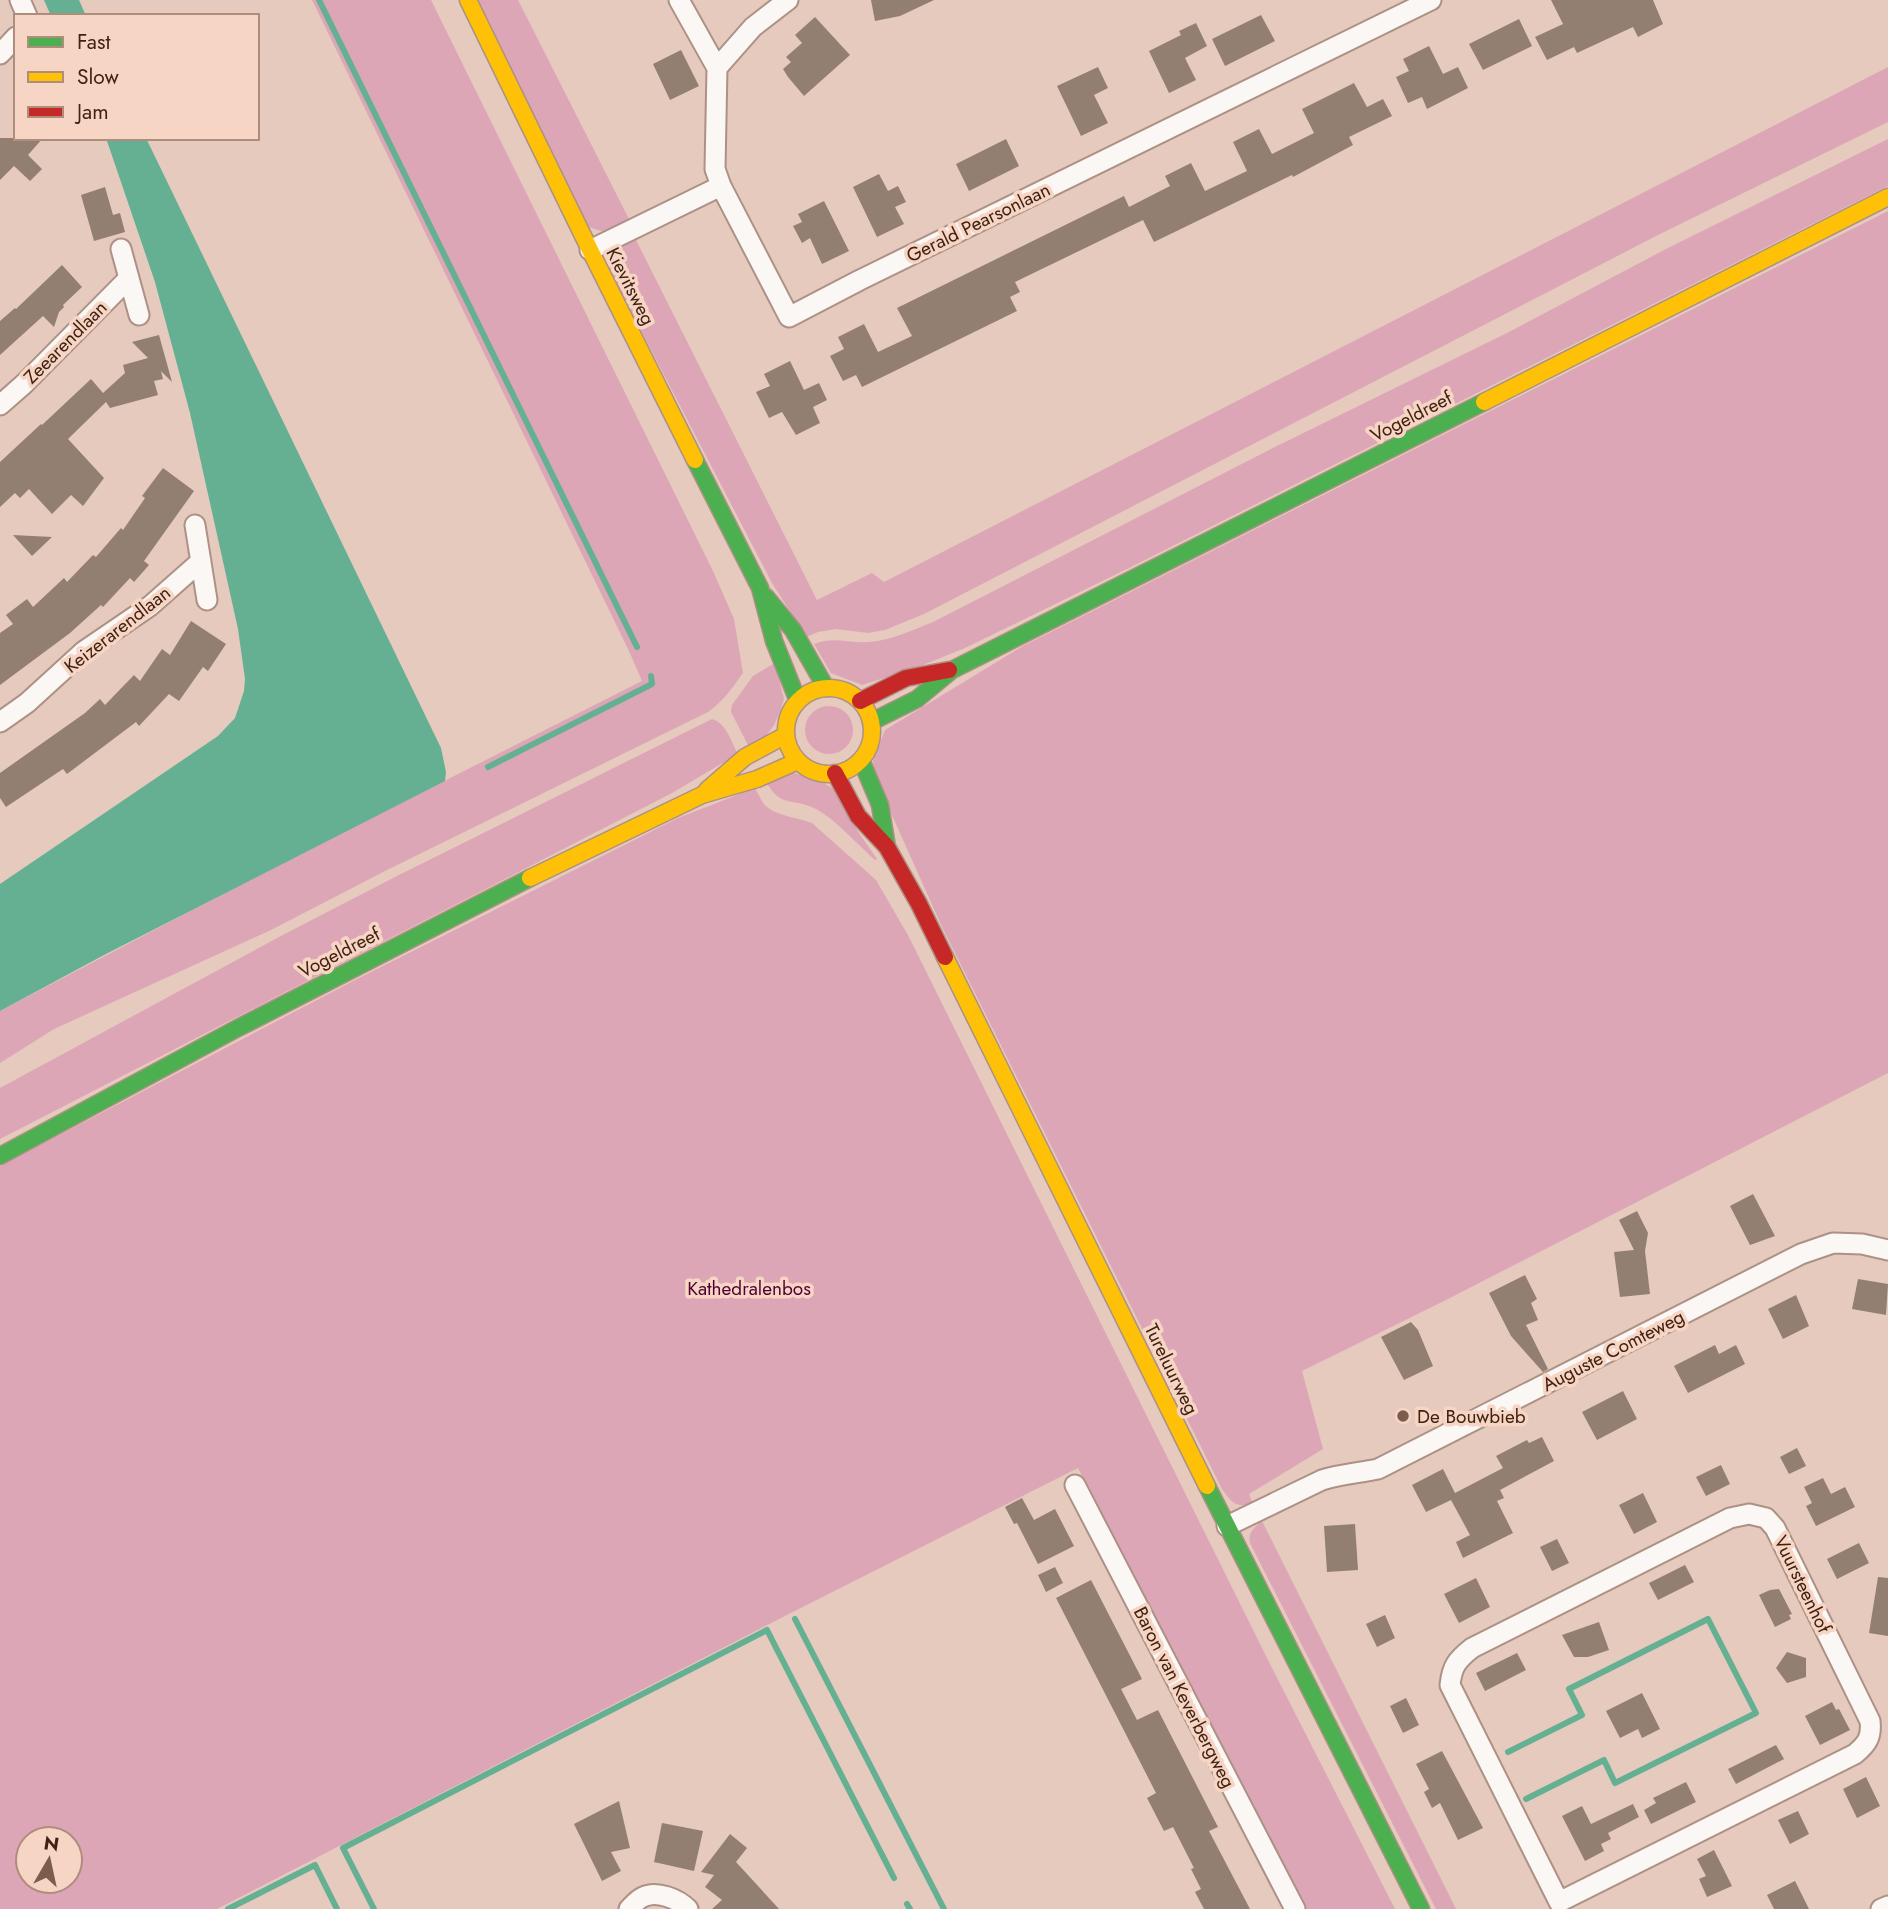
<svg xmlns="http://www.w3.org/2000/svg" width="1888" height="1909" font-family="Jost,sans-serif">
	<rect width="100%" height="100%" fill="#e5cabd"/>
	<path fill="#dda6b7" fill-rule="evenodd" d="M312,0H431L713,571L734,619L743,673C731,689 725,700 708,712L385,871L271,930L54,1029L0,1063V1011L290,859L642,681L629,651Z
		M478,0H518L630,221L607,233L589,227Z
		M1888,67V122L1658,235L924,614L885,630L868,633L836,629L818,632L806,637L772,583L608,267L614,249L635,238L817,600L872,573L884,582Z
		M1888,139V186L1127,569L965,648L913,669L862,685L831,673L814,644C835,636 849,644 869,642C892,640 913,630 933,622L1279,445L1509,332L1666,249Z
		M1888,211V1073L1446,1300L1302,1371L1323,1449L1249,1494L1253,1504C1236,1508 1232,1503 1222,1489L942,927L874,775L873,760L885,730L1023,646Z
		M775,663L784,699L780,712L774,725L766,736L749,747L731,712L732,705L753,676Z
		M805 730a24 24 0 1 1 48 0a24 24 0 1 1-48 0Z
		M712,719C726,723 731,741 738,754L672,793L0,1139V1088L279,937L395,877Z
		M793,773L802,775L824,783L832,788L859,833L877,859L875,860C858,845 835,819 816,809C793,797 780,809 766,781Z
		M755,788C758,793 760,799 764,804C774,816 797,817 812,823L876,880L909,937L1270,1664L1395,1909H1304L1078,1468L781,1618L217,1909H0V1166L357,979L678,818ZM28,1839H70V1881H28Z
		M1262,1521L1456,1909H1436L1250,1543C1248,1532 1254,1528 1262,1521Z"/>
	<path fill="#65b092" d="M44,0H79L86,16H51Z
		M106,138H146L441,748L446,772L445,781L104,955L0,1011V884L218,736L235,718L244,691L245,679L238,629L190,413L155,282Z"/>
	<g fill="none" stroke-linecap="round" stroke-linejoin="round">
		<path stroke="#65b092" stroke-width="6" d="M319,0L637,647
			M488,767L652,684L651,676
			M795,1619L944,1909
			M1508,1752L1582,1715L1569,1689L1708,1619L1756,1713L1615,1783L1604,1760L1526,1799
			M907,1904L910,1909
			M228,1909L315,1865L337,1909
			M374,1909L343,1848L767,1630L894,1878"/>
	</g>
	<path fill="#927f72" d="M871,0H934L900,16L875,21Z
		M1551,0H1653L1663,24L1638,37L1633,27L1577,53L1574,47L1547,60L1535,37L1563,24Z
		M1261,15L1275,41L1225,66L1212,39Z
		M815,17L850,55L804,96L788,77L783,69L791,62L786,57L802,43L795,35Z
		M1519,19L1532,46L1483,70L1469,44Z
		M1196,23L1207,46L1185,58L1196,80L1169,93L1149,51L1181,35L1179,31Z
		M1429,46L1443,74L1458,67L1468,88L1427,109L1422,97L1408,103L1396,77L1409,71L1403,59Z
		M681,50L699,86L670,100L653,64Z
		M1098,67L1108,88L1094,95L1108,123L1081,136L1057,86Z
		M1354,83L1367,107L1383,99L1392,116L1349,137L1353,145L1293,177L1292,175L1154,242L1143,220L1015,282L1020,292L1010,297L1017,311L862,387L856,375L843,381L830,356L844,349L838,337L864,324L878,352L912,336L897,308L1124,196L1129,207L1170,186L1165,176L1191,163L1205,191L1247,171L1233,142L1259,129L1272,154L1314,133L1302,109Z
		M0,138H43L28,155L42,169L30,181L14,166L0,180Z
		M1006,139L1019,166L969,191L956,164Z
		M879,174L888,191L898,186L906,202L895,207L904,224L877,237L853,187Z
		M105,187L113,215L120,213L125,232L94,241L81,195Z
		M824,201L849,251L822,264L810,238L802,243L793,226L802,222L798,214Z
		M62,265L82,287L63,305L64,307L59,312L54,327L43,316L0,355V321L15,308L16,309Z
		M159,335L172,382L161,371L163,379L154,381L158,395L110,408L106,402L68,439L104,478L83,506L71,495L52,514L29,489L20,498L15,493L0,507V462L41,424L42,425L91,379L103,393L125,373L123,365L148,358L132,342Z
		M790,361L804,390L819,383L827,400L813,407L820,423L796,435L782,412L769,418L756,392L770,386L764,374Z
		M163,468L194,491L144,561L149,565L134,582L130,578L103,607L101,605L70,633L0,685V633L13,624L6,615L27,599L33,607L64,578L67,582L93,555L96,557L121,528L123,530L145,498L142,496Z
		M13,535L52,537L32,556Z
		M191,621L226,644L208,671L203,667L179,701L169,694L139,726L136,722L67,774L63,769L6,807L0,798V773L85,713L100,699L105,705L134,675L140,681L162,649L170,655Z
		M1753,1194L1775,1236L1750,1245L1730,1206Z
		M1637,1211L1648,1233L1645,1251L1650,1294L1620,1297L1614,1252L1634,1250L1619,1220Z
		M1525,1275L1537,1299L1531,1303L1538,1320L1526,1325L1548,1369L1543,1372L1511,1336L1489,1293Z
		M1858,1279L1888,1284L1886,1315L1852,1309Z
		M1796,1295L1809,1326L1783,1339L1768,1309Z
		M1411,1322L1418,1330L1433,1366L1404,1380L1381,1337Z
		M1715,1345L1719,1354L1736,1345L1745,1364L1688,1393L1674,1366Z
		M1623,1391L1637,1419L1597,1440L1582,1412Z
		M1542,1437L1554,1461L1500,1490L1504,1498L1497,1501L1513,1533L1463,1558L1456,1542L1470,1535L1451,1500L1426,1512L1412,1485L1443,1469L1455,1493L1503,1468L1496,1456L1527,1440L1529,1443Z
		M1797,1448L1806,1466L1789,1474L1780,1457Z
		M1721,1465L1730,1484L1706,1496L1696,1477Z
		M1823,1478L1831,1494L1845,1487L1855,1507L1816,1526L1806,1506L1812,1503L1804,1487Z
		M1643,1493L1657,1522L1634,1534L1619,1505Z
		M1022,1498L1034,1520L1055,1509L1074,1546L1038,1564L1017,1523L1014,1524L1005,1507Z
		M1355,1524L1358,1570L1327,1572L1324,1526Z
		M1557,1539L1569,1563L1552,1571L1540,1547Z
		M1859,1543L1869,1563L1837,1579L1827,1559Z
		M1685,1565L1694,1582L1658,1600L1649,1583Z
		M1055,1567L1063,1583L1046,1592L1038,1575Z
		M1878,1577L1888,1578V1636L1869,1633Z
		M1476,1578L1490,1607L1459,1623L1444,1594Z
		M1091,1580L1142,1679L1121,1689L1137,1720L1158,1710L1218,1827L1209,1831L1250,1909H1204L1195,1892L1201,1889L1191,1869L1194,1868L1173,1827L1164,1831L1147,1798L1156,1793L1056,1598Z
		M1779,1589L1792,1614L1789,1615L1791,1619L1775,1627L1759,1595L1770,1590Z
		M1385,1615L1395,1638L1377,1647L1366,1624Z
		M1599,1622L1609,1650L1588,1657H1574L1562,1635Z
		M1787,1652L1806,1658V1677L1787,1683L1776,1668Z
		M1517,1653L1526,1670L1485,1691L1476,1673Z
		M1642,1693L1660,1729L1642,1738L1638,1729L1620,1738L1606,1711Z
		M1406,1698L1419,1725L1403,1733L1390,1706Z
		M1832,1702L1836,1710L1839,1709L1850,1730L1820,1745L1805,1716Z
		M1776,1745L1784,1759L1736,1784L1728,1769Z
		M1442,1751L1483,1828L1458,1840L1440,1803L1432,1808L1424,1792L1429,1789L1416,1764Z
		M1866,1777L1880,1806L1857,1818L1843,1789Z
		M1686,1782L1696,1802L1651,1824L1644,1810L1656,1803L1653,1798Z
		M619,1801L630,1848L611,1852L621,1871L602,1881L574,1824Z
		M1633,1804L1639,1817L1608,1833L1611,1839L1601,1844L1604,1851L1585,1861L1562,1816L1582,1806L1591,1824Z
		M1798,1811L1809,1834L1790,1844L1778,1820Z
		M662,1823L703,1831L694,1871L654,1862Z
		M730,1834L747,1848L736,1862L779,1909H712L722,1900L705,1887L714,1875L701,1872Z
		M1714,1850L1732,1886L1707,1897L1699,1879L1706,1876L1697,1859Z
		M1795,1881L1809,1909H1774L1767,1895Z"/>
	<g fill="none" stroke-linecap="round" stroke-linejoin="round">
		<defs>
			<path id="street" d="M20,0L27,16
				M679,0L717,68
				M0,54L16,37
				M721,186L715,169L717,68L753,27L788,0
				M121,249L139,315
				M590,250L721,186L789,317L860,280L1431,0
				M0,405L24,384L129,278
				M195,525L207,600
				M0,722L27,703L84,651L150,606L201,561
				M1075,1485L1295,1909
				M1749,1514L1766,1518L1775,1528L1870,1721C1872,1737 1867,1744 1855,1754L1559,1902L1450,1685C1452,1666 1457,1660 1472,1648L1730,1518Z
				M1227,1526L1322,1480C1340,1474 1359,1473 1378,1469L1801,1254L1833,1243L1862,1244L1888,1250
				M629,1909C633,1905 638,1899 643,1897C657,1890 678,1899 688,1909
				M1881,1909L1888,1906"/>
			<path id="fast" d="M695,460L760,588L774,641L798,701
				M766,597L793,630L826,688
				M871,722L917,699L952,670L1484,402
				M861,760L880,805L887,847
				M0,1156L236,1029L530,878
				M1207,1486L1421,1909"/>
			<path id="slow" d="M468,0L590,250L695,460
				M1484,402L1888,197
				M786 731a43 43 0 1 1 86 0a43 43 0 1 1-86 0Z
				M707,790L745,757L786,735
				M530,878L702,795L757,779L798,761
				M945,957L1207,1486"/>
			<path id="jam" d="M860,701L906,678L949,670
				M835,773L858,816L887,847L919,904L945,957"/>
		</defs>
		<use href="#street" stroke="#ac9184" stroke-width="23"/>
		<use href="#fast" stroke="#ac9184" stroke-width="19"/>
		<use href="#slow" stroke="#ac9184" stroke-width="19"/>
		<use href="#jam" stroke="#ac9184" stroke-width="19"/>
		<use href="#street" stroke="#fbf7f5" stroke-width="19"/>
		<use href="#fast" stroke="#4caf50" stroke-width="16"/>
		<use href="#slow" stroke="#ffc107" stroke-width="16"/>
		<use href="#jam" stroke="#c62828" stroke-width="16"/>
	</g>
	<circle fill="#7a5d4d" stroke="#f7d5c5" stroke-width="2.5" cx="1403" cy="1416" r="7"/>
	<g text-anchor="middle" stroke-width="7" stroke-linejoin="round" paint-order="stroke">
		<g font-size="19" fill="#412211" stroke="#f7d5c5">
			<text transform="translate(978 222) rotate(-26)" y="7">Gerald Pearsonlaan</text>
			<text transform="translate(631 286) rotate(63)" y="7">Kievitsweg</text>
			<text transform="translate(65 342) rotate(-45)" y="7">Zeearendlaan</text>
			<text transform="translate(1411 416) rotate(-27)" y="7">Vogeldreef</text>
			<text transform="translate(117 629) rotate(-38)" y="7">Keizerarendlaan</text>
			<text transform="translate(339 952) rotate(-27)" y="7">Vogeldreef</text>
			<text transform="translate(1613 1350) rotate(-27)" y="7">Auguste Comteweg</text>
			<text transform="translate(1172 1369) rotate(64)" y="7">Tureluurweg</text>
			<text transform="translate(1803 1584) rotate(64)" y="7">Vuursteenhof</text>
			<text transform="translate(1185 1697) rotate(63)" y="7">Baron van Keverbergweg</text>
		</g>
		<g font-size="19" fill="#4f0135" stroke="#f7d5c5">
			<text x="749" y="1295">Kathedralenbos</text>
		</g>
		<g font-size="19" fill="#412211" stroke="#f7d5c5" text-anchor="start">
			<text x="1417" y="1423">De Bouwbieb</text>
		</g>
	</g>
	<rect x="14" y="14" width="245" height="126" fill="#f7d5c5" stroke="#ae8d7d" stroke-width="2"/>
	<rect x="28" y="37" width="35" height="10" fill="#4caf50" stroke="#ae8d7d" stroke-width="2"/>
	<text x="77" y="49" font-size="21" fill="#412211">Fast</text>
	<rect x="28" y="72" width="35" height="10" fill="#ffc107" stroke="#ae8d7d" stroke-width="2"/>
	<text x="77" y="84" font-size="21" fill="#412211">Slow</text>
	<rect x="28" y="107" width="35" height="10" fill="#c62828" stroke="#ae8d7d" stroke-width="2"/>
	<text x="77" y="119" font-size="21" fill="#412211">Jam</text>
	<g transform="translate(49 1860) rotate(9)"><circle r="33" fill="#f7d5c5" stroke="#ae8d7d" stroke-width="2"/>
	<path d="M0-5L12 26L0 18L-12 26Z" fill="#7a5d4d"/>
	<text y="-10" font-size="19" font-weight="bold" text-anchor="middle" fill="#412211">N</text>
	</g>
</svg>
